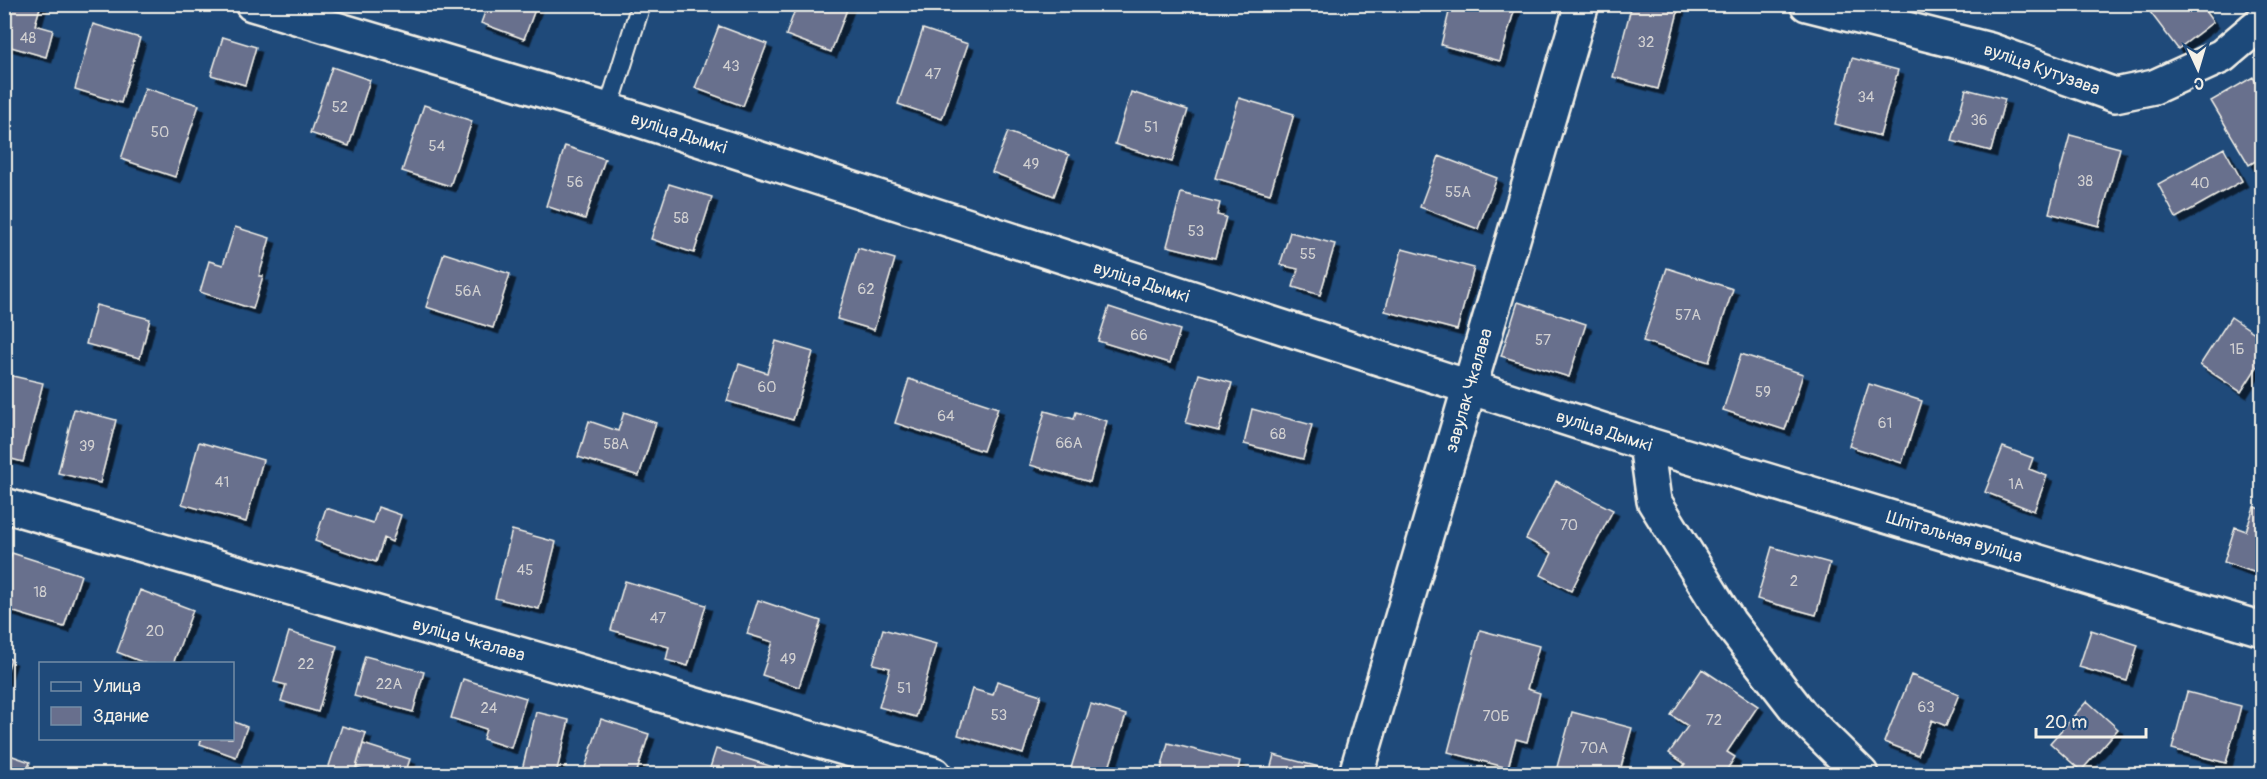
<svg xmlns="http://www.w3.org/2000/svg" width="2267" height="779" font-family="Pangolin,sans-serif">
	<defs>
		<filter id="shadow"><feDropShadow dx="5.5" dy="5.5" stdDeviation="0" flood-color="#0009"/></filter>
	</defs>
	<rect width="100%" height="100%" fill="#1f4a7a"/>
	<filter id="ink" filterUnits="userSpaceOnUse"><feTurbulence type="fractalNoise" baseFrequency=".0167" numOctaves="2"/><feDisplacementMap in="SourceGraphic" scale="12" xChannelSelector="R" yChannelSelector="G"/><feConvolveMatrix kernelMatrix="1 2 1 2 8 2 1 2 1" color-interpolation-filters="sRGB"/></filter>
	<g filter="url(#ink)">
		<path fill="#686f8d" stroke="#f4f1e8" stroke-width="1.5" filter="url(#shadow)" d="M4,4H41L35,25L53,30L46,57L4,45Z
			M488,4H537L524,39L481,23Z
			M797,4H849L831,52L786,35Z
			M1451,4H1516L1500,61L1441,45Z
			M1632,4H1667L1679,8L1658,89L1613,77Z
			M2144,4H2200L2213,22L2178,49Z
			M93,24L140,38L121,103L75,89Z
			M719,26L767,44L743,106L695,88Z
			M923,29L968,44L942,119L898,104Z
			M223,37L256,47L245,85L211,75Z
			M1852,58L1898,70L1880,136L1835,124Z
			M332,67L370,80L349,146L310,133Z
			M2253,77L2262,93V157L2249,165L2211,101Z
			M145,88L199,105L175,177L121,159Z
			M1966,89L2005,99L1991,151L1952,141Z
			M1131,92L1188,110L1172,162L1115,144Z
			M1239,98L1294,114L1270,194L1215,178Z
			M424,105L472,121L450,186L402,171Z
			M1008,132L1069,155L1054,196L992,172Z
			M2070,135L2120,148L2099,226L2049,213Z
			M565,146L605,159L585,219L546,206Z
			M2224,148L2242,181L2176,218L2158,184Z
			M1439,156L1497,178L1478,229L1420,207Z
			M669,184L712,197L694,253L651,239Z
			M1181,193L1220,203L1217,215L1226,217L1215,258L1167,246Z
			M235,227L270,238L259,276H263L253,309L200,292L209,261L223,265Z
			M1290,232L1335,244L1320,295L1293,287L1298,269L1280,265Z
			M858,248L895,259L874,330L837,319Z
			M1402,249L1474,268L1457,330L1385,311Z
			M444,253L510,274L493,328L426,307Z
			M1667,268L1733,289L1709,362L1643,341Z
			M1518,302L1586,324L1569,377L1501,356Z
			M96,305L150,319L140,358L86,344Z
			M1109,307L1180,330L1170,363L1098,341Z
			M2231,317L2262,338V359L2241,392L2200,365Z
			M776,341L813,352L793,420L727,401L739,364L767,373Z
			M1741,354L1803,374L1785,430L1723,410Z
			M4,374L43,383L23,462L4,457Z
			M1199,374L1232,383L1219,431L1186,423Z
			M909,379L998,408L983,451L895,423Z
			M1869,384L1922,401L1902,463L1849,446Z
			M74,409L116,420L100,483L58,473Z
			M1252,409L1312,425L1303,459L1244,444Z
			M1045,411L1074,419L1076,412L1107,421L1090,482L1030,465Z
			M624,412L656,423L639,476L578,457L589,421L618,431Z
			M199,442L263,460L246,522L182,504Z
			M2003,447L2033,458L2029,469L2047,476L2034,511L1985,492Z
			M1556,481L1613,510L1571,591L1541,575L1552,553L1526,539Z
			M378,507L401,515L392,542L384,538L376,562L315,541L326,508L373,523Z
			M2254,507L2262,509V575L2224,562L2235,527L2246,531Z
			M512,530L556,542L539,609L495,598Z
			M1772,547L1830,563L1816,615L1757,599Z
			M12,553L81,575L64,627L4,609V568L7,569Z
			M625,581L706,605L688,666L666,660L669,647L611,630Z
			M140,590L193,610L173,664H147L117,652Z
			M758,600L821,621L799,687L762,675L773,642L747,634Z
			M883,629L936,644L916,717L879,707L890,668L873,664Z
			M1480,630L1539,646L1527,689L1540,693L1527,742L1516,739L1508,768L1448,752Z
			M2091,630L2138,645L2127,681L2079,667Z
			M289,632L337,646L318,712L281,701L286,685L274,682Z
			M365,656L424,672L413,712L354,696Z
			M4,657L11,659L4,681Z
			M1702,669L1758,706L1727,752L1735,757L1724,774H1678L1685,764L1669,753L1688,726L1671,715Z
			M1911,675L1959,694L1946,726L1932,720L1918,755L1884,742Z
			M463,679L526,698L511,748L483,739L486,729L451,718Z
			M997,681L1041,695L1023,754L958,735L972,689L993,695Z
			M2187,692L2241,706L2226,763L2172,749Z
			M2087,701L2118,729L2081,771L2050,743Z
			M1091,704L1126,715L1107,774H1091L1071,768Z
			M536,712L569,720L556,774H521Z
			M1572,712L1632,728L1619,774H1584L1557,767Z
			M601,719L649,734L636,774H583Z
			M232,721L247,727L236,757L200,744L202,738H232Z
			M342,726L366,733L354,774H346L328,769Z
			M1168,743L1240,761L1237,774H1160Z
			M363,744L410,759L405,774H378L356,768Z
			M716,749L773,767L770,774H708Z
			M4,753L30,762L26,774H4Z
			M1274,755L1338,772L1337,774H1269Z
			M787,766L814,774H784Z"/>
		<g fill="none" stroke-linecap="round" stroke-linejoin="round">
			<defs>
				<path id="lane" d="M608,110L641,4"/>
				<g id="street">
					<path id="s1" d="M1807,4L1990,50L2115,95L2154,87L2222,56L2262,22"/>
					<path d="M1646,444L1654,501L1729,622L1802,716L1861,774"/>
					<path id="s2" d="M4,505L934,774"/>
					<path id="s3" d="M1356,774L1582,4"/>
				</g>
				<g id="secondary">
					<path id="s4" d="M252,4L608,110L1646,444L2262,629"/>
				</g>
			</defs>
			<use href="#lane" stroke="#f4f1e8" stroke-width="22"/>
			<use href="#street" stroke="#f4f1e8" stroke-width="38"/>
			<use href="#secondary" stroke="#f4f1e8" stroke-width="38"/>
			<use href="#lane" stroke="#1f4a7a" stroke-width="18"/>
			<use href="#street" stroke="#1f4a7a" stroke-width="33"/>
			<use href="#secondary" stroke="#1f4a7a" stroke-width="33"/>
		</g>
	</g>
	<g text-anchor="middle" stroke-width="6" stroke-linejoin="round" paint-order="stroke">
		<g font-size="15" fill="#d1d0d1">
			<text x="28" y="43">48</text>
			<text x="1646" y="47">32</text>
			<text x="731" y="71">43</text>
			<text x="933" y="79">47</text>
			<text x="1866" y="102">34</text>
			<text x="340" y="112">52</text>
			<text x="1979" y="125">36</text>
			<text x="1151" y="132">51</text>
			<text x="160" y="137">50</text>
			<text x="437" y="151">54</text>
			<text x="1031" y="169">49</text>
			<text x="2085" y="186">38</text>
			<text x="575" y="187">56</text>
			<text x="2200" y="188">40</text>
			<text x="1458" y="197">55А</text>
			<text x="681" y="223">58</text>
			<text x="1196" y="236">53</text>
			<text x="1308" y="259">55</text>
			<text x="866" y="294">62</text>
			<text x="468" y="296">56А</text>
			<text x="1688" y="320">57А</text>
			<text x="1139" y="340">66</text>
			<text x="1543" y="345">57</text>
			<text x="2237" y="354">1Б</text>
			<text x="767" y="392">60</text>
			<text x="1763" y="397">59</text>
			<text x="946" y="421">64</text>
			<text x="1885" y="428">61</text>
			<text x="1278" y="439">68</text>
			<text x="1069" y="448">66А</text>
			<text x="616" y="449">58А</text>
			<text x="87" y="451">39</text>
			<text x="222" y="487">41</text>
			<text x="2016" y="489">1А</text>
			<text x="1569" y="530">70</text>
			<text x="525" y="575">45</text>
			<text x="1794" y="586">2</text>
			<text x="40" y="597">18</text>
			<text x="658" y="623">47</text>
			<text x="155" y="636">20</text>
			<text x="788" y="664">49</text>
			<text x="306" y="669">22</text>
			<text x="389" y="689">22А</text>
			<text x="904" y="693">51</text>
			<text x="1926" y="712">63</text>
			<text x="489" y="713">24</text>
			<text x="999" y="720">53</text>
			<text x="1496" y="721">70Б</text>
			<text x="1714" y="725">72</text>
			<text x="1594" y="753">70А</text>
		</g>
		<g font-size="18" fill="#f4f1e8" stroke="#1f4a7a">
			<text dy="6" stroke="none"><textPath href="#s1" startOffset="244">вуліца Кутузава</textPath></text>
			<text dy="6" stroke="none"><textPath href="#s4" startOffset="446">вуліца Дымкі</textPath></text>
			<text dy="6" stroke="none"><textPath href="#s4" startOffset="932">вуліца Дымкі</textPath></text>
			<text dy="6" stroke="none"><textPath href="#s3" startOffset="400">завулак Чкалава</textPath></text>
			<text dy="6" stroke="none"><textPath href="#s4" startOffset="1418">вуліца Дымкі</textPath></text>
			<text dy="6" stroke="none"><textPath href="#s4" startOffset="1784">Шпітальная вуліца</textPath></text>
			<text dy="6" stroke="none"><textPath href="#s2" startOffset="484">вуліца Чкалава</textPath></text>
		</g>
	</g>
	<rect width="2267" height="779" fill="none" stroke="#1f4a7a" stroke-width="24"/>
	<rect x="12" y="12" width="2243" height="755" fill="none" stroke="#f4f1e8" stroke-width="2" filter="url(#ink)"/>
	<rect x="39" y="662" width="195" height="78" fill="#1f4a7a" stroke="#748da6" stroke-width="1.5"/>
	<rect x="51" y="682" width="30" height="9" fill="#1f4a7a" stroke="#748da6" stroke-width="1.5"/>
	<text x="93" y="692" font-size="18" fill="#f4f1e8">Улица</text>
	<rect x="51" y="707" width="30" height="18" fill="#686f8d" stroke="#748da6" stroke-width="1.5"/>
	<text x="93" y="722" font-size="18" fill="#f4f1e8">Здание</text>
	<g transform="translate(2198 69) rotate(176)" stroke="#1f4a7a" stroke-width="4.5" paint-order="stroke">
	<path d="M0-4.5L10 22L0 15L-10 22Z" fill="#f4f1e8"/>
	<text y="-9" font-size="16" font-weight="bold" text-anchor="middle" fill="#f4f1e8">С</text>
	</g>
	<path d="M2036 728v9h110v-9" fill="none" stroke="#f4f1e8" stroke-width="3"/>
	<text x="2045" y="728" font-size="18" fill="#f4f1e8" stroke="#1f4a7a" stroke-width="4.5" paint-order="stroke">20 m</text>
</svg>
